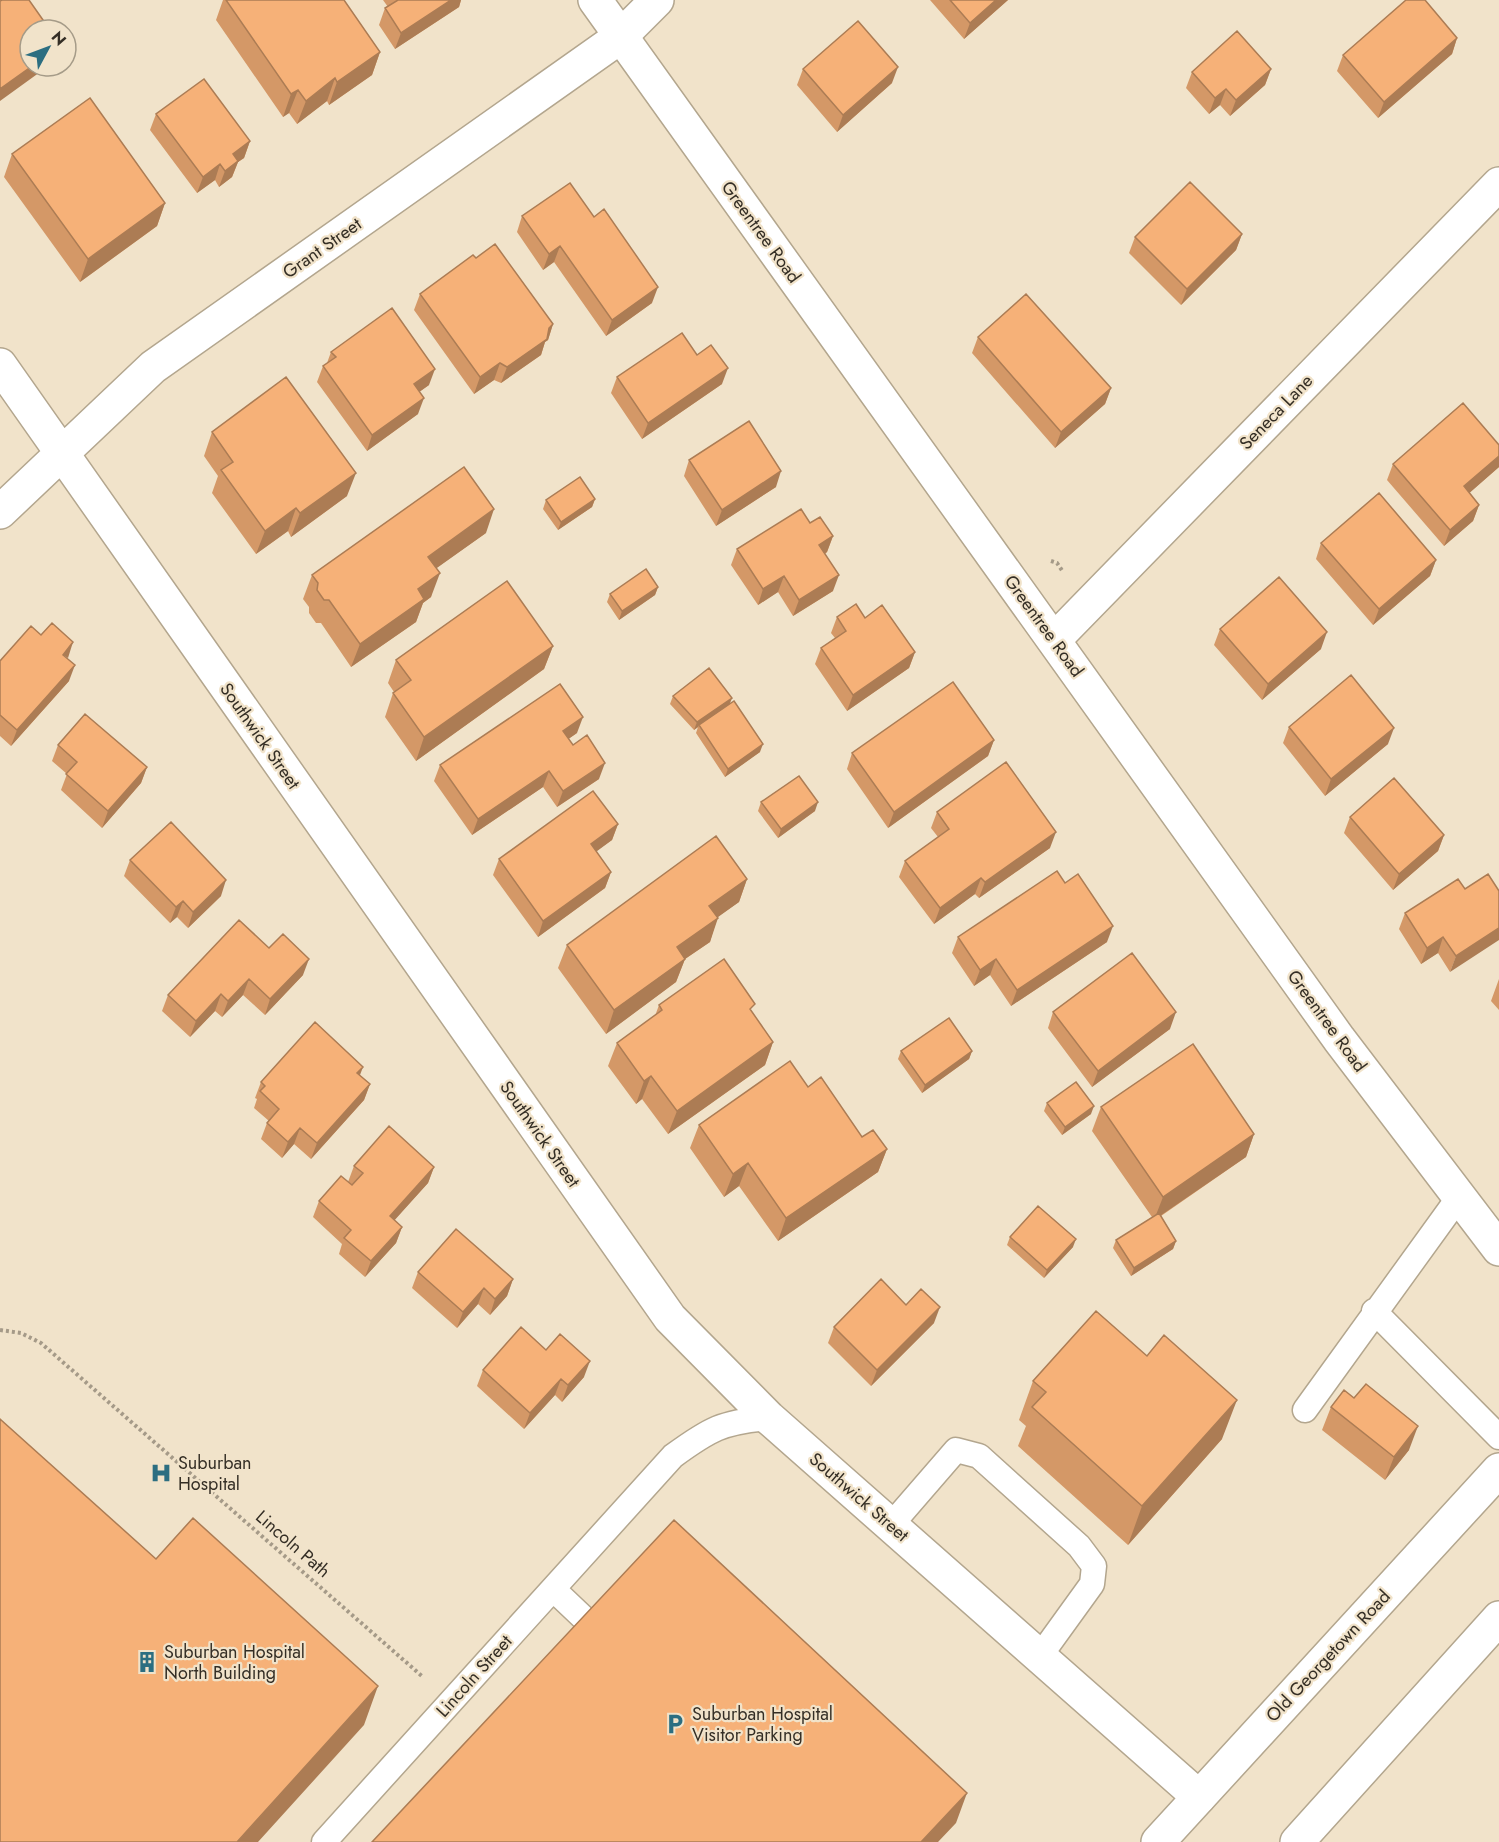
<svg xmlns="http://www.w3.org/2000/svg" width="1499" height="1842" font-family="Jost,sans-serif">
	<rect width="100%" height="100%" fill="#f1e3ca"/>
	<g fill="none" stroke-linecap="round" stroke-linejoin="round">
		<defs>
			<path id="service" d="M1374,1311L1499,1437
				M1305,1410L1459,1197
				M891,1525L956,1450L979,1456L1079,1546L1094,1566L1092,1584L1040,1656
				M553,1589L592,1626
				M324,1842L673,1456C710,1429 722,1422 769,1418"/>
			<path id="minor" d="M0,365L670,1318L769,1418L1199,1797
				M0,512L153,367L620,37L657,0
				M1054,640L1499,184"/>
			<path id="tertiary" d="M595,0L1339,1039L1499,1249"/>
			<path id="primary" d="M1158,1842L1499,1470
				M1297,1842L1499,1618"/>
		</defs>
		<use href="#service" stroke="#b3a68e" stroke-width="27"/>
		<use href="#minor" stroke="#b3a68e" stroke-width="36"/>
		<use href="#tertiary" stroke="#b3a68e" stroke-width="36"/>
		<use href="#primary" stroke="#b3a68e" stroke-width="36"/>
		<path stroke="#a59a88" stroke-width="4" stroke-dasharray="3 3" stroke-linecap="butt" d="M1051,561L1057,563L1063,572
			M0,1330L21,1333L41,1343L423,1677"/>
		<use href="#service" stroke="#fff" stroke-width="24"/>
		<use href="#minor" stroke="#fff" stroke-width="33"/>
		<use href="#tertiary" stroke="#fff" stroke-width="33"/>
		<use href="#primary" stroke="#fff" stroke-width="33"/>
	</g>
	<path fill="#d49867" d="M223,0H344L380,52L372,75L329,105L327,101L297,124L289,113L283,117L216,20Z
		M383,0H461L459,7L395,49L379,25L385,8L388,7Z
		M930,0H1008L964,39Z
		M1457,38L1452,54L1378,118L1337,71L1343,55Z
		M803,69L892,83L837,132L797,85Z
		M1271,69L1265,85L1230,116L1220,105L1209,114L1186,88L1192,72Z
		M156,114L250,141L244,158L238,162L232,177L219,187L215,180L197,193L150,130Z
		M12,154L165,203L157,226L80,282L4,177Z
		M522,216L652,303L606,336L554,262L543,270L517,232Z
		M1242,234L1236,250L1181,305L1129,253L1135,237Z
		M476,258L553,324L548,340L545,342L541,355L501,383L494,380L474,394L414,310L420,294Z
		M978,337L1111,388L1105,404L1055,448L972,353Z
		M331,352L429,385L419,392L418,414L367,451L317,382L323,366L327,363Z
		M697,355L722,384L642,439L611,393L617,377Z
		M212,432L347,496L291,537L288,531L256,554L212,493L218,476L204,456Z
		M689,460L776,487L716,526L684,476Z
		M1393,464L1499,467L1469,493L1479,505L1473,521L1444,546L1387,480Z
		M595,499L592,507L558,530L543,509L546,500Z
		M810,523L833,536L827,552L825,554L833,591L793,616L778,592L758,605L731,565L737,549Z
		M486,533L436,568L431,597L423,603L416,622L351,667L321,623H316L309,613V607L303,599L312,575Z
		M1321,543L1436,560L1430,576L1373,625L1316,559Z
		M658,587L655,595L619,620L607,602L610,594Z
		M837,617L865,618L915,652L909,668L847,711L815,664L821,648L835,638L831,633Z
		M1220,629L1321,649L1262,700L1214,645Z
		M553,646L544,669L416,761L385,717L393,693L394,692L388,683L396,660Z
		M67,659L69,681L11,746L0,736V661Z
		M673,696L730,704L760,752L725,777L696,733L698,727L694,730L670,704Z
		M1289,727L1388,744L1325,796L1283,743Z
		M577,733L568,739L599,779L557,807L543,787L472,835L434,781L440,765Z
		M994,740L988,756L888,828L847,769L852,753Z
		M58,745L147,767L141,783L102,828L61,790L67,774L52,761Z
		M761,802L815,811L778,838L758,811Z
		M937,812L1050,848L979,898L975,894L934,924L899,877L905,861L938,837L931,828Z
		M1350,817L1444,835L1438,851L1393,890L1344,833Z
		M618,824L612,840L596,851L611,872L605,888L538,937L493,875L499,859Z
		M130,860L221,896L188,928L177,917L170,923L124,876Z
		M1488,874L1450,972L1438,953L1421,964L1399,929L1405,913L1465,889Z
		M747,879L739,902L717,917L710,942L685,959L676,982L606,1034L558,968L567,945Z
		M958,937L1107,942L1011,1006L990,975L974,986L952,953Z
		M269,948L303,975L265,1015L243,995L222,1017L215,1011L190,1037L162,1011L168,995Z
		M1499,979V1010L1491,1001Z
		M659,1005L752,1012L773,1042L765,1065L668,1134L642,1099L636,1104L608,1066L617,1043L655,1016Z
		M1053,1012L1170,1029L1092,1087L1048,1028Z
		M901,1051H972L969,1059L922,1093L898,1059Z
		M360,1075L370,1084L364,1100L311,1159L294,1144L282,1158L261,1139L267,1123L269,1121L254,1108L257,1099L255,1098L261,1082Z
		M808,1087L862,1137L887,1149L878,1172L778,1241L739,1186L724,1197L690,1148L699,1125Z
		M1047,1103L1091,1114L1062,1135L1044,1111Z
		M1101,1107L1254,1134L1246,1157L1161,1216L1176,1241L1173,1249L1131,1276L1113,1248L1116,1240L1152,1217L1092,1131Z
		M354,1166L434,1167L428,1183L394,1220L402,1227L396,1243L365,1277L339,1254L342,1244L313,1217L319,1201L348,1182Z
		M1010,1237L1073,1247L1044,1278L1007,1245Z
		M418,1272L513,1279L507,1296L490,1315L478,1304L457,1328L412,1288Z
		M906,1305L934,1323L871,1386L828,1343L834,1327Z
		M546,1350L584,1377L562,1402L555,1395L524,1429L477,1386L483,1370Z
		M1033,1381L1222,1439L1128,1545L1018,1446L1026,1426L1019,1420Z
		M1331,1407L1409,1450L1385,1480L1322,1430Z"/>
	<path fill="#ac7c54" d="M451,0H461L459,7L395,49L401,33Z
		M996,0H1008L964,39L970,23Z
		M43,20L39,30H33L35,27Z
		M1457,38L1452,54L1378,118L1384,102Z
		M380,52L372,75L329,105L337,82Z
		M32,66H48L47,67L0,101V89Z
		M898,67L892,83L837,132L843,115Z
		M1271,69L1265,85L1230,116L1236,100Z
		M335,78L327,101L297,124L306,101Z
		M1226,89L1220,105L1209,114L1215,98Z
		M298,90L289,113L283,117L291,94Z
		M250,141L244,158L238,162L232,177L219,187L225,171L233,154Z
		M220,164L215,180L197,193L203,177Z
		M165,203L157,226L80,282L88,259Z
		M1242,234L1236,250L1181,305L1187,289Z
		M560,246L554,262L543,270L549,254Z
		M658,287L652,303L606,336L612,320Z
		M553,324L548,340L545,342L541,355L501,383L507,367Z
		M500,363L494,380L474,394L480,377Z
		M728,368L722,384L642,439L648,423Z
		M435,369L429,385L408,400L414,384Z
		M1111,388L1105,404L1055,448L1061,432Z
		M424,398L418,414L367,451L372,435Z
		M1499,456V467L1458,503L1464,486Z
		M781,471L776,487L716,526L722,510Z
		M356,473L347,496L291,537L300,513Z
		M595,499L592,507L558,530L561,522Z
		M1479,505L1473,521L1444,546L1450,530Z
		M296,508L288,531L256,554L265,531Z
		M494,509L486,533L420,580L428,557Z
		M833,536L827,552L813,561L819,545Z
		M1436,560L1430,576L1373,625L1379,609Z
		M440,573L431,597L423,603L416,622L351,667L360,644L418,589Z
		M839,575L833,591L793,616L799,600Z
		M784,576L778,592L758,605L763,589Z
		M658,587L655,595L619,620L622,611Z
		M1327,632L1321,649L1262,700L1268,684Z
		M73,642L68,658L63,655Z
		M553,646L544,669L416,761L424,737Z
		M915,652L909,668L847,711L853,695Z
		M75,665L69,681L11,746L17,730Z
		M732,698L729,706L699,725L698,727L694,730L697,722Z
		M583,717L577,733L557,747L563,731Z
		M1394,728L1388,744L1325,796L1331,779Z
		M994,740L988,756L888,828L894,812Z
		M763,744L760,752L725,777L728,769Z
		M605,763L599,779L557,807L563,791Z
		M147,767L141,783L102,828L108,811Z
		M549,771L543,787L472,835L478,819Z
		M818,802L815,811L778,838L781,829Z
		M618,824L612,840L585,860L591,844Z
		M1056,832L1050,848L979,898L985,882Z
		M1444,835L1438,851L1393,890L1399,874Z
		M611,872L605,888L538,937L543,921Z
		M981,878L975,894L934,924L940,908Z
		M747,879L739,902L700,930L709,906Z
		M226,880L221,896L188,928L193,912Z
		M183,901L177,917L170,923L176,907Z
		M718,918L710,942L685,959L676,982L606,1034L614,1010L677,947Z
		M1113,926L1107,942L1011,1006L1017,990Z
		M1499,928V940L1450,972L1456,956Z
		M1443,937L1438,953L1421,964L1427,948Z
		M309,959L303,975L265,1015L270,999Z
		M996,959L990,975L974,986L980,970Z
		M249,979L243,995L222,1017L228,1001Z
		M221,994L215,1011L190,1037L196,1021Z
		M1176,1012L1170,1029L1092,1087L1098,1071Z
		M773,1042L765,1065L668,1134L677,1111Z
		M972,1051L969,1059L922,1093L925,1085Z
		M363,1067L357,1083V1073Z
		M651,1076L642,1099L636,1104L644,1081Z
		M370,1084L364,1100L311,1159L317,1143Z
		M1094,1106L1091,1114L1062,1135L1065,1127Z
		M300,1128L294,1144L282,1158L288,1142Z
		M1254,1134L1246,1157L1154,1220L1163,1197Z
		M887,1149L878,1172L778,1241L786,1218Z
		M748,1163L739,1186L724,1197L733,1174Z
		M434,1167L428,1183L384,1232L390,1216Z
		M402,1227L396,1243L365,1277L371,1261Z
		M1076,1239L1073,1247L1044,1278L1047,1270Z
		M1176,1241L1173,1249L1131,1276L1134,1268Z
		M513,1279L507,1296L490,1315L495,1299Z
		M484,1288L478,1304L457,1328L463,1312Z
		M940,1307L934,1323L871,1386L877,1370Z
		M590,1361L584,1377L562,1402L568,1385Z
		M561,1379L555,1395L524,1429L530,1413Z
		M1237,1400L1222,1439L1128,1545L1142,1506Z
		M1418,1426L1409,1450L1385,1480L1394,1457Z
		M378,1686L364,1725L258,1842H237Z
		M967,1793L956,1823L938,1842H921Z"/>
	<path fill="#f6b178" stroke="#ac7c54" stroke-width="1.5" d="M2,0H29L43,20L35,27L37,30H30V66H32L0,89V1Z
		M226,0H344L380,52L337,82L335,78L306,101L298,90L291,94Z
		M398,0H451L401,33L385,8Z
		M950,0H996L970,23Z
		M1406,0H1425L1457,38L1384,102L1343,55Z
		M858,21L898,67L843,115L803,69Z
		M1237,31L1271,69L1236,100L1226,89L1215,98L1192,72Z
		M204,79L250,141L233,154L238,161L225,171L220,164L203,177L156,114Z
		M90,98L165,203L88,259L12,154Z
		M1190,182L1242,234L1187,289L1135,237Z
		M570,183L594,217L604,209L658,287L612,320L560,246L549,254L522,216Z
		M495,244L553,324L549,328L547,339L507,367L500,363L480,377L420,294L473,255L476,258Z
		M1026,294L1111,388L1061,432L978,337Z
		M392,308L435,369L414,384L424,398L372,435L323,366L336,357L331,352Z
		M682,333L697,355L711,345L728,368L648,423L617,377Z
		M286,377L356,473L300,513L296,508L265,531L221,470L233,462L212,432Z
		M1463,403L1499,445V456L1464,486L1479,505L1450,530L1393,464Z
		M749,421L781,471L722,510L689,460Z
		M464,467L494,509L428,557L440,573L418,589L424,599L360,644L329,600H324L317,590L318,583L312,575Z
		M580,477L595,499L561,522L546,500Z
		M1379,493L1436,560L1379,609L1321,543Z
		M801,509L810,523L820,517L833,536L819,545L839,575L799,600L784,576L763,589L737,549Z
		M646,569L658,587L622,611L610,594Z
		M1279,577L1327,632L1268,684L1220,629Z
		M507,581L553,646L424,737L393,693L411,680L396,660Z
		M856,604L865,618L882,605L915,652L853,695L821,648L846,631L837,617Z
		M52,623L73,642L63,655L75,665L17,730L0,715V661L31,626L41,635Z
		M709,668L732,698L697,722L673,696Z
		M1351,675L1394,728L1331,779L1289,727Z
		M953,682L994,740L894,812L852,753Z
		M560,684L583,717L563,731L573,745L587,735L605,763L563,791L549,771L478,819L440,765Z
		M734,701L763,744L728,769L699,725Z
		M85,714L147,767L108,811L66,774L77,762L58,745Z
		M1006,762L1056,832L985,882L981,878L940,908L905,861L949,829L937,812Z
		M799,776L818,802L781,829L761,802Z
		M1394,778L1444,835L1399,874L1350,817Z
		M593,791L618,824L591,844L611,872L543,921L499,859Z
		M171,822L226,880L193,912L183,901L176,907L130,860Z
		M716,836L747,879L709,906L718,918L677,947L685,959L614,1010L567,945Z
		M1057,871L1065,883L1078,874L1113,926L1017,990L996,959L980,970L958,937Z
		M1488,874L1499,891V928L1456,956L1443,937L1427,948L1405,913L1458,879L1465,889Z
		M239,920L269,948L283,934L309,959L270,999L249,979L228,1001L221,994L196,1021L168,995Z
		M1132,953L1176,1012L1098,1071L1053,1012Z
		M724,959L755,1004L750,1009L773,1042L677,1111L651,1076L644,1081L617,1043L662,1010L659,1005Z
		M949,1018L972,1051L925,1085L901,1051Z
		M315,1022L363,1067L357,1073L370,1084L317,1143L300,1128L288,1142L267,1123L279,1109L260,1091L265,1086L261,1082Z
		M1193,1044L1254,1134L1163,1197L1101,1107Z
		M790,1061L808,1087L821,1077L862,1137L873,1130L887,1149L786,1218L748,1163L733,1174L699,1125Z
		M1076,1082L1094,1106L1065,1127L1047,1103Z
		M389,1126L434,1167L390,1216L402,1227L371,1261L344,1238L351,1230L319,1201L341,1176L352,1185L363,1173L354,1166Z
		M1038,1206L1076,1239L1047,1270L1010,1237Z
		M1159,1213L1176,1241L1134,1268L1116,1240Z
		M456,1229L513,1279L495,1299L484,1288L463,1312L418,1272Z
		M881,1279L906,1305L921,1289L940,1307L877,1370L834,1327Z
		M1096,1311L1147,1356L1164,1335L1237,1400L1142,1506L1032,1407L1046,1392L1033,1381Z
		M521,1327L546,1350L560,1334L590,1361L568,1385L561,1379L530,1413L483,1370Z
		M1366,1384L1418,1426L1394,1457L1331,1407L1344,1390L1354,1398Z
		M0,1419L156,1559L193,1518L378,1686L237,1842H0Z
		M674,1520L967,1793L921,1842H372Z"/>
	<defs>
		<symbol id="hospital-bare" viewBox="-9 -9 18 18"><path d="M-5-5h3v3.5h4V-5h3V5h-3V1.5h-4V5h-3Z" fill="#2c6e81" stroke="#f1e3ca" stroke-width="2.5" paint-order="stroke"/></symbol>
		<symbol id="building-bare" viewBox="-9 -9 18 18"><path d="M-4-6H4V6H1V3H-1V6H-4ZM-2.5-4.3h1.7v1.8h-1.7ZM.8-4.3h1.7v1.8H.8ZM-2.5-1h1.7V.8h-1.7ZM.8-1h1.7V.8H.8Z" fill="#2c6e81" stroke="#f1e3ca" stroke-width="2.5" paint-order="stroke"/></symbol>
		<symbol id="parking-bare" viewBox="-9 -9 18 18"><path d="M-3.5-5.5H1a3.5 3.5 0 0 1 0 7H-1V5.5H-3.5ZM-1-3.4V-.6H.8a1.4 1.4 0 0 0 0-2.8Z" fill="#2c6e81" stroke="#f1e3ca" stroke-width="2.5" paint-order="stroke"/></symbol>
	</defs>
	<g fill-rule="evenodd">
		<use href="#hospital-bare" x="146" y="1458" width="30" height="30"/>
		<use href="#building-bare" x="132" y="1647" width="30" height="30"/>
		<use href="#parking-bare" x="660" y="1709" width="30" height="30"/>
	</g>
	<g text-anchor="middle" stroke-width="4.5" stroke-linejoin="round" paint-order="stroke">
		<g font-size="18" fill="#342e25" stroke="#f1e3ca">
			<text transform="translate(761 232) rotate(54)" y="6">Greentree Road</text>
			<text transform="translate(322 248) rotate(-35)" y="6">Grant Street</text>
			<text transform="translate(1276 412) rotate(-46)" y="6">Seneca Lane</text>
			<text transform="translate(1044 626) rotate(54)" y="6">Greentree Road</text>
			<text transform="translate(260 736) rotate(55)" y="6">Southwick Street</text>
			<text transform="translate(1327 1021) rotate(54)" y="6">Greentree Road</text>
			<text transform="translate(540 1134) rotate(55)" y="6">Southwick Street</text>
			<text transform="translate(859 1497) rotate(41)" y="6">Southwick Street</text>
			<text transform="translate(293 1544) rotate(41)" y="6">Lincoln Path</text>
			<text transform="translate(1328 1656) rotate(-47)" y="6">Old Georgetown Road</text>
			<text transform="translate(474 1676) rotate(-48)" y="6">Lincoln Street</text>
		</g>
		<g font-size="18" fill="#342e25" stroke="#f1e3ca" text-anchor="start">
			<text x="178" y="1469">Suburban<tspan x="178" dy="21">Hospital</tspan></text>
			<text x="164" y="1658">Suburban Hospital<tspan x="164" dy="21">North Building</tspan></text>
			<text x="692" y="1720">Suburban Hospital<tspan x="692" dy="21">Visitor Parking</tspan></text>
		</g>
	</g>
	<g transform="translate(48 48) rotate(49)"><circle r="28" fill="#f1e3ca" stroke="#a59b88" stroke-width="1.5"/>
	<path d="M0-4.5L10 22L0 15L-10 22Z" fill="#2c6e81"/>
	<text y="-9" font-size="16" font-weight="bold" text-anchor="middle" fill="#342e25">N</text>
	</g>
</svg>
